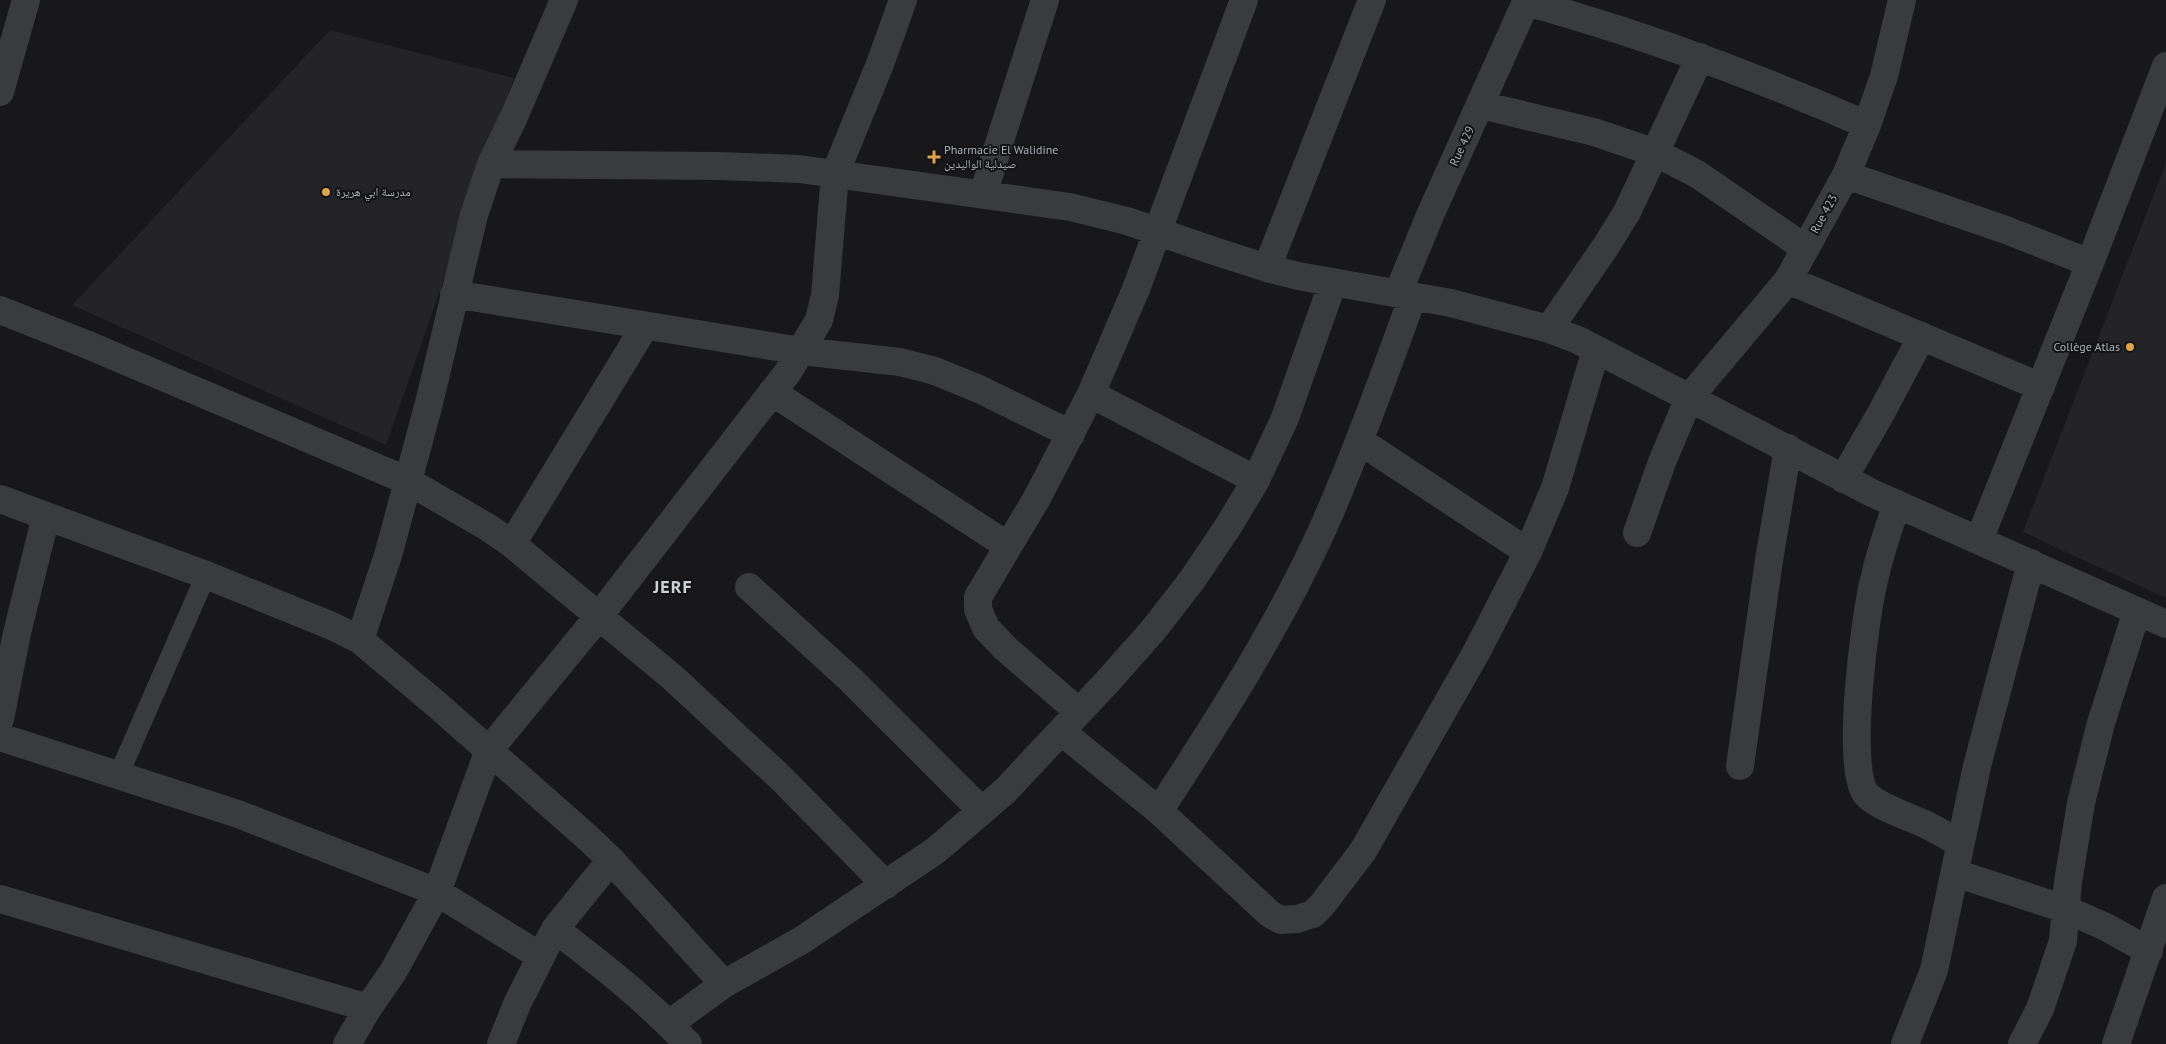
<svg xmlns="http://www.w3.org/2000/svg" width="2166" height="1044" font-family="'PT Sans','Noto Naskh Arabic',sans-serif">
	<rect width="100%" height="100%" fill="#18181a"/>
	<path fill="#242427" d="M330,30L514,78L386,445L72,305Z
		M2166,163V598L2023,532Z"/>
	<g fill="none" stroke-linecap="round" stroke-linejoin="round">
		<path stroke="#3a3b3e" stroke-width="20" d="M119,774L206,575"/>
		<path stroke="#3a3b3e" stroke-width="28" d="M1526,2C1643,34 1756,76 1867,125
			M0,92L26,0
			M1481,105L1594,132L1656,153L1697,174L1805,248
			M491,164L719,166L799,169L1070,207L1127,221L1211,250L1267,268L1298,276L1451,303L1549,329L1578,340L1872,493L2166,624
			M1846,175L2006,230L2090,263
			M983,194L1045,0
			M1267,268L1372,0
			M1788,280L2041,387
			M1398,293L1431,213L1527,0
			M454,294L801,351L900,362L935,371L979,389L1071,434
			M0,310L88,345L408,481L489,528L512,544L672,677L782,779L886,885
			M1549,329L1606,246L1627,212L1700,57
			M772,392L1008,546
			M1091,394L1256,480
			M1360,441L1528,552
			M1843,479L1880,415L1922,336
			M0,499L206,575L332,626L360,640L435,703L588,838L611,860L724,984
			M1897,504C1888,529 1880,554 1874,580C1865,616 1845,767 1866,794C1876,806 1912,818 1927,825C1938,831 1949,837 1960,843
			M1637,533L1662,462L1689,398L1788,280L1846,175L1867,125L1884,76L1902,0
			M1979,540L2090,263L2166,66
			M512,544L645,326
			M749,587L851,680L982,811
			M360,640L389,552L429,403L474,215L491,164L513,119L564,0
			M1079,712L1005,648L986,628L978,609V597L1037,498L1091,394L1136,289L1244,0
			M0,719L17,633L46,516
			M1062,732L1159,811L1270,914L1281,920L1297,919L1313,914L1322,905L1363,851L1477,651L1528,552L1555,488L1596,350
			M0,737L238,814L437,892L489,750L599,616L788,372L819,320L825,295L835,174L880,64L903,0
			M1740,766L1769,560L1788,448
			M1159,811C1219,719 1279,626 1324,526C1357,451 1385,373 1413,296
			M1955,873L2065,909L2106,927L2149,951
			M0,899L368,1008
			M555,929C602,965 648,1001 688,1044
			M669,1024L724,984L802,940L935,851L1005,791L1108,681L1154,629L1192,580L1229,525L1256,480L1285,418L1333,282
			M347,1044L368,1008L393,972L437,892L540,956
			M501,1044L517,1004L555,929L611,860
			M1905,1044L1934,970L1977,766L2031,563
			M2022,1044L2040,1009L2063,941L2068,882L2081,803L2101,723L2137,611
			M2116,1044L2166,898"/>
	</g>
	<g fill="#dda34d" stroke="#131315" stroke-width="2">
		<path d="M931.5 149.5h5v5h5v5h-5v5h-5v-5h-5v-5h5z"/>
		<circle cx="326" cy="192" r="5"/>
		<circle cx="2130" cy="347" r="5"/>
	</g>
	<g text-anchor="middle" stroke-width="4" stroke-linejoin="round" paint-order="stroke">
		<g font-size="12" fill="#acb0b8" stroke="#131315">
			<text transform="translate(1462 146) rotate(-65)" y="4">Rue 429</text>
			<text transform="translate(1824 214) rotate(-61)" y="4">Rue 423</text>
		</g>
		<g font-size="12" fill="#acb0b8" stroke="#131315" text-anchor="start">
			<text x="944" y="154">Pharmacie El Walidine<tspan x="944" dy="14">صيدلية الواليدين</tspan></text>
			<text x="336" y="196">مدرسة ابي هريرة</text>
			<text x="2120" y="351" text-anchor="end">Collège Atlas</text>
		</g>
		<g font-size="18" font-weight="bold" letter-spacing="1" fill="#cccfd4" stroke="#131315">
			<text x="673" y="593">JERF</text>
		</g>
	</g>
</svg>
